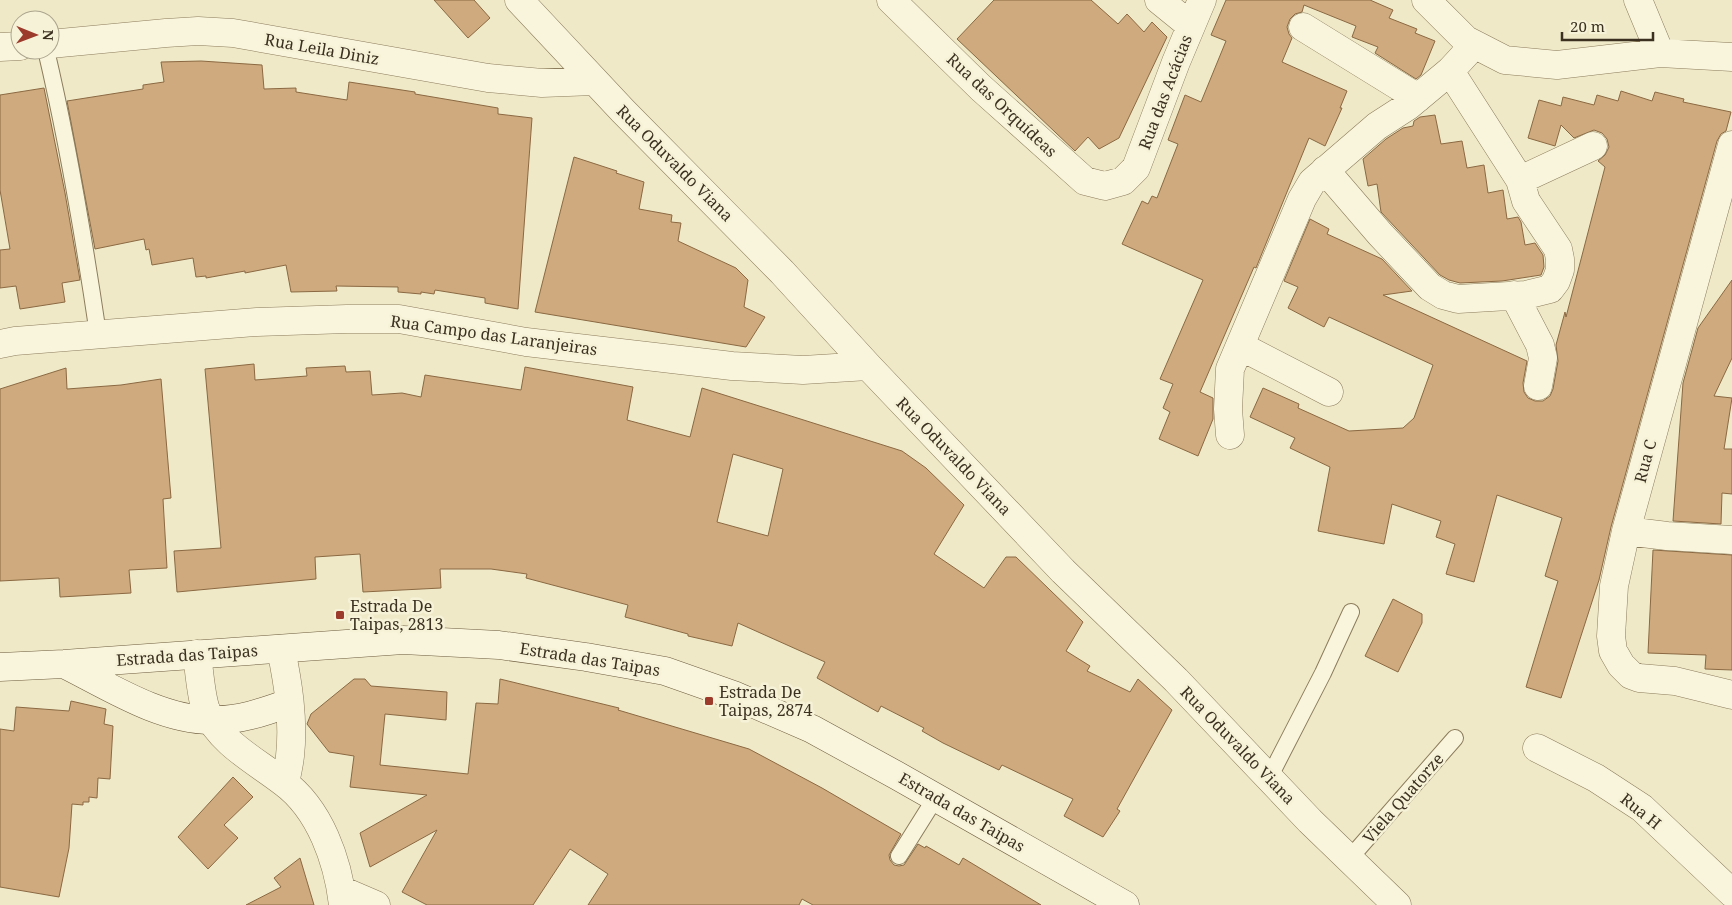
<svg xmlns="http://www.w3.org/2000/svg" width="1732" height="905" font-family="'Noto Serif',serif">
	<rect width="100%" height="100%" fill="#efe9c8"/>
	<path fill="#ceaa7e" stroke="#8b6942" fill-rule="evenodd" d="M434,0H474L490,18L468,38Z
		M994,0H1091L1118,24L1127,14L1144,32L1152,22L1167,37L1119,138L1099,149L1088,137L1075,151L957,39Z
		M1226,0H1370L1393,10L1389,18L1417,29L1415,33L1435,41L1421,75L1416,79L1375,53L1378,47L1352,37L1356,26L1304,5L1302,12L1295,14L1290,19L1287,27L1289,34L1292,38L1282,62L1347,91L1340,108H1342L1325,146L1309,138L1256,268L1254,267L1200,392L1213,398V419L1198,456L1159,439L1170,412L1163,408L1173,384L1160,379L1203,280L1122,244L1142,201L1148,204L1152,196L1157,198L1178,144L1168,140L1185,95L1201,102L1226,41L1211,35Z
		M201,61L262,65L264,89L296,88V92L347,100L349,82L415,92V94L498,108V114L532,118L518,309L485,303V298L435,290L434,294L421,292V294L398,292V287L336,286L337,291L291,292L286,265L245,273V271L206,278V276L196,277L193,258L152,265L149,249L146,250L144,239L95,249L67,101L143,89V85L164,82L161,62Z
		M44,88L65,193L80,280L62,283L65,302L20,309L16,286L0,288V250L10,249L0,190V95Z
		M1621,91L1652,101L1655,92L1684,99L1683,102L1731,112L1726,131L1721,134L1717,141L1611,527L1599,580L1561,698L1526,687L1558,581L1545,576L1562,518L1497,495L1474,582L1446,574L1455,544L1436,537L1441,521L1392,504L1384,544L1318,531L1330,467L1290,448L1295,438L1250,417L1263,388L1299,404L1298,408L1349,431L1403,428L1414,418L1433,365L1329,317L1324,327L1288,308L1298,287L1284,281L1310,219L1329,229L1327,234L1382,259L1412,291L1383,295L1527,361L1523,383L1524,392L1528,398L1535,401H1543L1550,396L1553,389L1558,361L1556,345L1565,312L1566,317L1605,167L1598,161L1605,155L1609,147L1607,139L1602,133L1594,130L1574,138L1561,125L1555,146L1528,138L1539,100L1561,106L1563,97L1594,105L1597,95L1618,101Z
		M1435,115L1441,144L1462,141L1467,168L1484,165L1488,193L1503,190L1507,219L1518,217L1521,222L1525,245L1535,243L1543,255L1544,267L1541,275L1502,281L1460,283L1449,280L1440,275L1381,212L1377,184L1368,186L1363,159L1386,139L1403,128L1413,126L1414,121L1420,117Z
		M574,157L617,171L616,173L644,182L639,209L672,215L671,222L681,223L678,241L736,268L748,280L744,307L765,317L746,347L535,312Z
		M1732,280V358L1714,396L1732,398L1724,449H1732V494L1722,493L1721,524L1673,521L1683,383L1698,328Z
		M254,364L255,380L307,376L306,368L345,366L346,372L370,371L372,395L402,393L421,397L425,375L521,390L525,367L633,387L627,420L690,437L702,388L902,451L926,468L964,505L934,554L984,588L1006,557H1016L1083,622L1066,651L1090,666L1087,671L1130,692L1138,679L1172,710L1117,809L1120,811L1103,837L1064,816L1073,799L1002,765L999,770L943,743L922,731L924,728L881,706L878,712L817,678L825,662L738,623L732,646L688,636V634L625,617L628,605L526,578L527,574L491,569H440L441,588L363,592L360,554L315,557L316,579L177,592L174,551L221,548L205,369ZM733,454L783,469L768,536L717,522Z
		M66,368L67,389L121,385L161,379L171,498L163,499L167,568L129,570L131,593L60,597L59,578L0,581V389Z
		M1653,550L1732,555V670L1705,669L1706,655L1648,653Z
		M1393,599L1422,614V623L1398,672L1365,656Z
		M354,679H365L371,686L447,692L446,720L385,714L380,765L468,774L476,703L498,704L500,679L619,708L618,710L749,749L822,788L901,834L889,855L890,860L894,865L899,866L904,865L918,844L925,848L926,846L959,865L963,858L1041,905H813L802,899L799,905H588L608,874L570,849L533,905H427L402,892L437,830L370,867L360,833L427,795L350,787L354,756L329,752L307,724L311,714Z
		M71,701L106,709L104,724L113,726L110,779L98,778L97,798L89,797V802H83V805L72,804L69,848L59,897L0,887V729L14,731L16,707L69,711Z
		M233,777L253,797L224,825L238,838L208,869L178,837Z
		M300,858L314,905H246L281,887L274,878Z"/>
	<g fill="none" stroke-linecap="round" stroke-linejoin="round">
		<defs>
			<path id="service" d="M46,50C68,143 84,239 98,334
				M1269,778L1323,673L1351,612
				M899,856L936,797
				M1350,858L1455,738"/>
			<path id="minor" d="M519,0L623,111L782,272L868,366L1063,571L1176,680L1310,821L1397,905
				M891,0L981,88L1085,181L1105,186L1123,181L1136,168L1176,62L1202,0
				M1159,0L1191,26
				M1426,0L1466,40L1505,60L1557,65L1660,53L1732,57
				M1638,0L1660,53
				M1303,27L1418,98
				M50,44L166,33L198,31L233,33L488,78L542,83L594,81
				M0,47L20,46
				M1732,145L1626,531L1614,586L1611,636L1613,651L1621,665L1631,675L1639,678L1675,681L1732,695
				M1325,170L1380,234L1430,287L1443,295L1458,299L1526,295L1550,289L1556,281L1560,270V259L1558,249L1526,201L1520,180L1450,71
				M1520,180L1593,146
				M1514,295L1540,345L1543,358L1538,386
				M0,344L15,341L257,322L347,319H399L526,342L732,366L803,370L868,366
				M1240,346L1329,392
				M1230,435L1228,409L1230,369L1302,199L1312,182L1377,126L1408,106L1450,71L1474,45
				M1626,531L1667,536L1732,540
				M281,649C288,683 294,720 290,756C289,765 287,774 285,783
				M197,654C199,669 201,697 206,710C220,743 256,761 283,782C320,809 338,861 343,905
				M1537,748L1596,778L1642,808L1732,893
				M341,890L376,905"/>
			<path id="secondary" d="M66,665C110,687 161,720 211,720C238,721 264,712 289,703
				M0,667L64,664L403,640L499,645L586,657L665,671L736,696L812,729L896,775L1125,905"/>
		</defs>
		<use href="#service" stroke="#8c7c5c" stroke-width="18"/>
		<use href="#minor" stroke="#8c7c5c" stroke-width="29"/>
		<use href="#secondary" stroke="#6e5d3f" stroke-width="29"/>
		<use href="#service" stroke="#f9f5dc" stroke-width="16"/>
		<use href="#minor" stroke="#f9f5dc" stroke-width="28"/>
		<use href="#secondary" stroke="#f9f5dc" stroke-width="28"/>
	</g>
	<g fill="#9c3a2c" stroke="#f6f2d8" stroke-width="2">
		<rect x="335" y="610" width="10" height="10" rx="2.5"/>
		<rect x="704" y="696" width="10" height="10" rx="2.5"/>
	</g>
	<g text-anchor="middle" stroke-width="5" stroke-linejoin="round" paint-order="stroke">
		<g font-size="16" fill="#3c3120" stroke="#f6f2d8">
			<text transform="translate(322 49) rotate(10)" y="6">Rua Leila Diniz</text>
			<text transform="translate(1165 92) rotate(-69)" y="6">Rua das Acácias</text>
			<text transform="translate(1002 105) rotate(43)" y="6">Rua das Orquídeas</text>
			<text transform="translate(675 163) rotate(45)" y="6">Rua Oduvaldo Viana</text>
			<text transform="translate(494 335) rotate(8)" y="6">Rua Campo das Laranjeiras</text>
			<text transform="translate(954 456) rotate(46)" y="6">Rua Oduvaldo Viana</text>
			<text transform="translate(1645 461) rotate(-75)" y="6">Rua C</text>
			<text transform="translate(187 655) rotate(-4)" y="6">Estrada das Taipas</text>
			<text transform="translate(590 659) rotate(9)" y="6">Estrada das Taipas</text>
			<text transform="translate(1238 745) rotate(46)" y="6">Rua Oduvaldo Viana</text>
			<text transform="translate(1403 798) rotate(-49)" y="6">Viela Quatorze</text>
			<text transform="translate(1641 811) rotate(39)" y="6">Rua H</text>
			<text transform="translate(962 812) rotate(30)" y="6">Estrada das Taipas</text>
		</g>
		<g font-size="16" fill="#3c3120" stroke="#f6f2d8" text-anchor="start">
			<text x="350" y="612">Estrada De<tspan x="350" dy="18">Taipas, 2813</tspan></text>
			<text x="719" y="698">Estrada De<tspan x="719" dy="18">Taipas, 2874</tspan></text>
		</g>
	</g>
	<g transform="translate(35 35) rotate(91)"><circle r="24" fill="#f6f2d8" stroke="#aca58e"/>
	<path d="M0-4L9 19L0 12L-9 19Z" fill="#9c3a2c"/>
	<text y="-8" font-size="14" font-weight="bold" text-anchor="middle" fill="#3c3120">N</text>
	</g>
	<path d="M1562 32v8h91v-8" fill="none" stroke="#3c3120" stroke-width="2.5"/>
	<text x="1570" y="32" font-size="15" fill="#3c3120" stroke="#f6f2d8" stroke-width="4" paint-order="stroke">20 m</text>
</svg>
